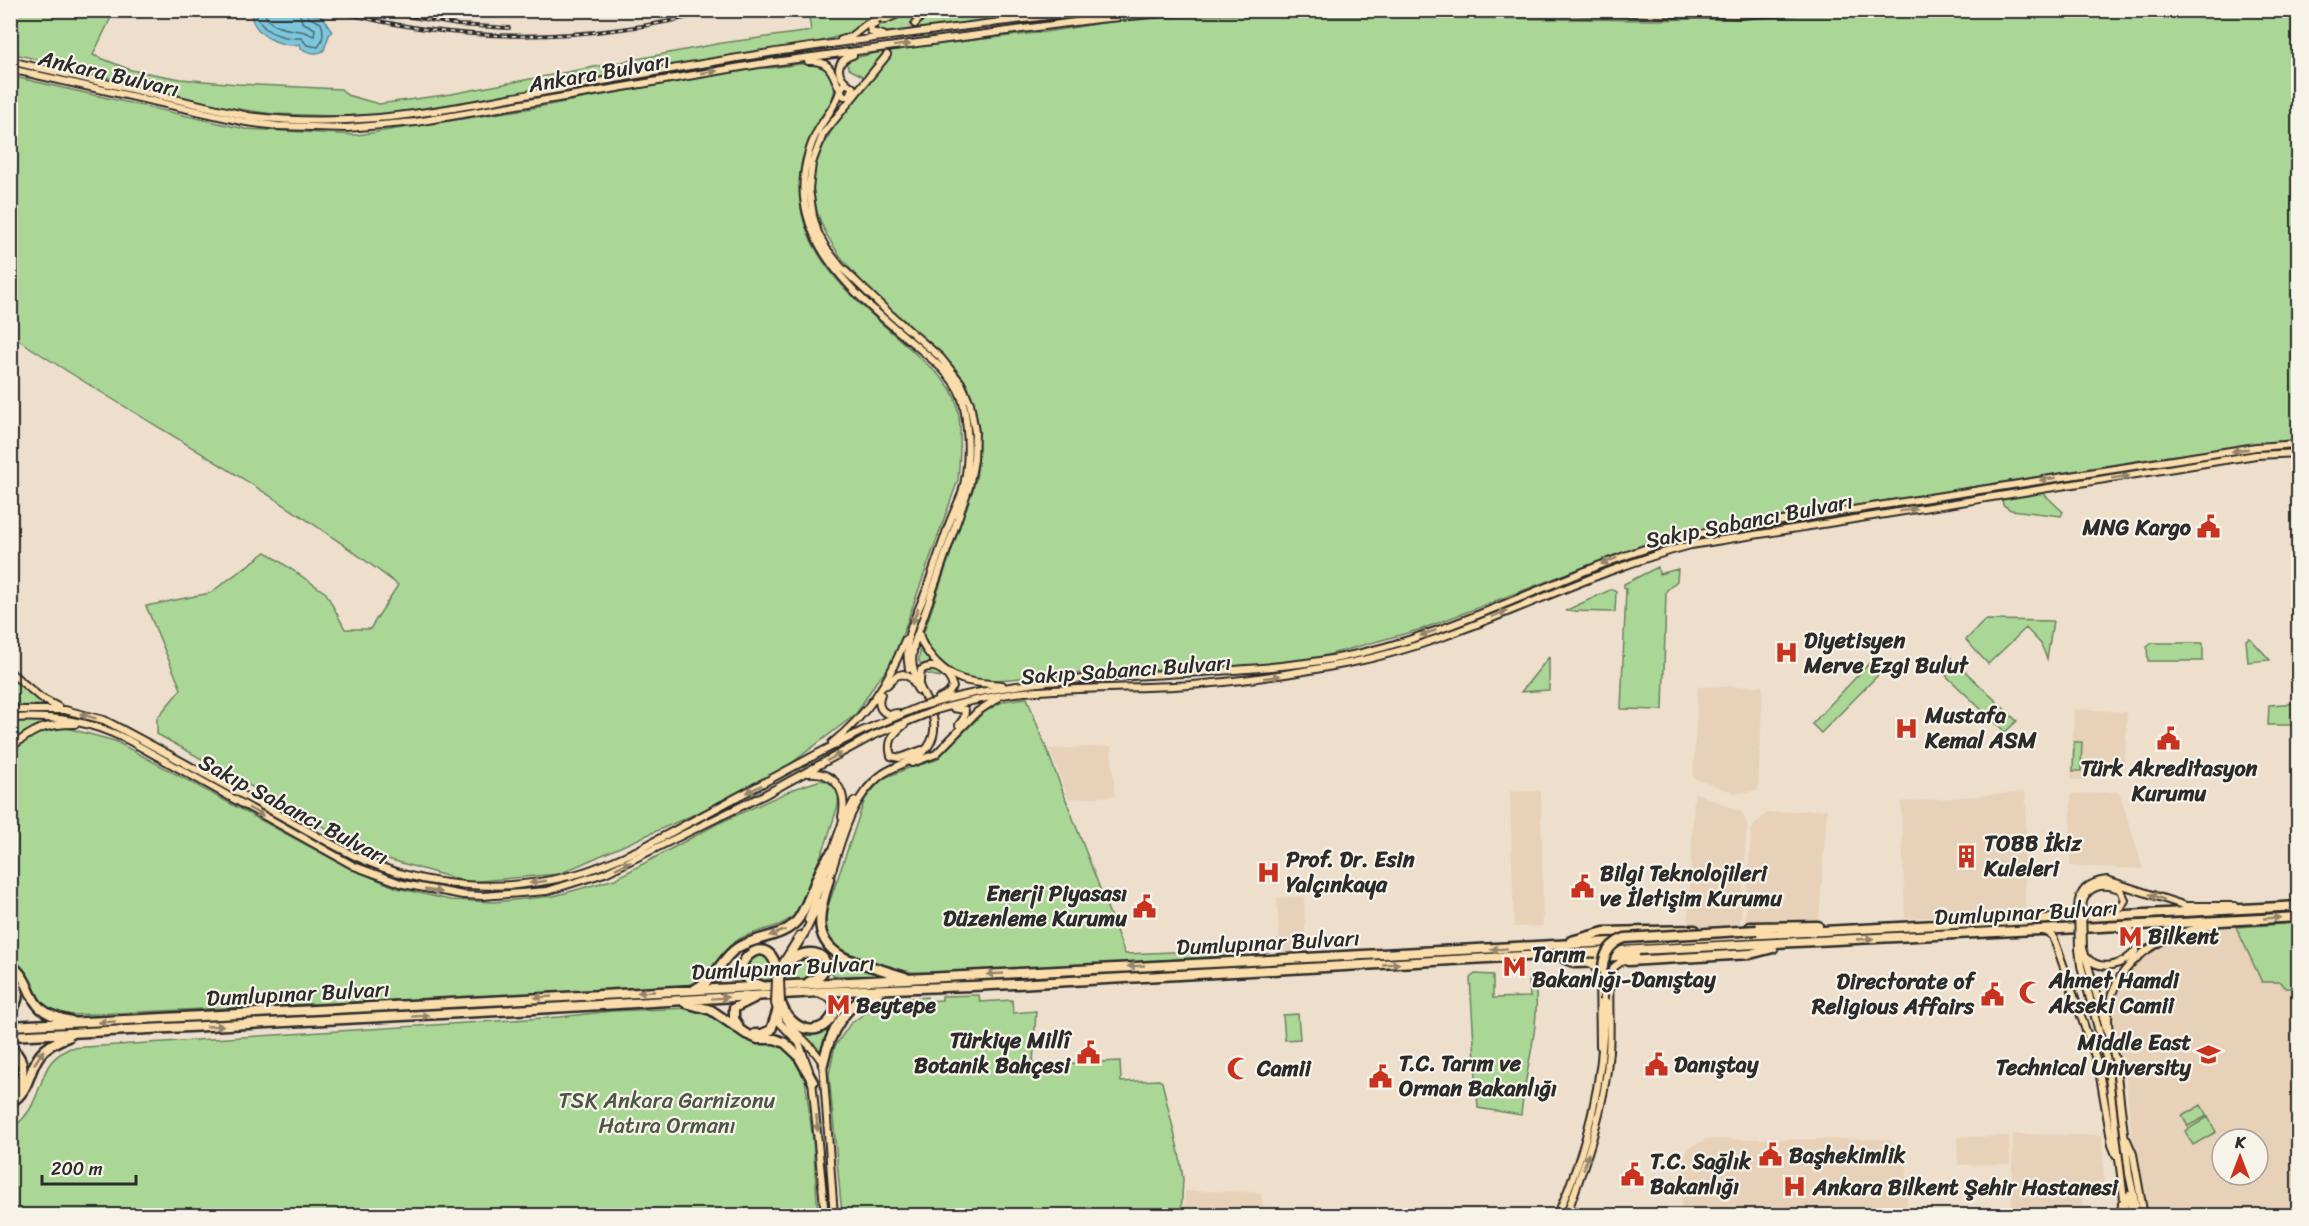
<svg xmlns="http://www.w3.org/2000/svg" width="2309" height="1226" font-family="Sriracha,sans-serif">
	<rect width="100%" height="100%" fill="#eedfcc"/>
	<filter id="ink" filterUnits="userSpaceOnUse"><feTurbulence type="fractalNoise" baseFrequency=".0167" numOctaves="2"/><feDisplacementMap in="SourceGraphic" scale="12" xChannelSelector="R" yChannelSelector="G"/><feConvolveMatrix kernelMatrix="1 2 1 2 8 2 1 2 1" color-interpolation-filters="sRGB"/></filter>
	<g filter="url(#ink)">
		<path fill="#e7d1b8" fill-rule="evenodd" d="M1763,686L1758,791L1735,793L1693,778L1698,687Z
			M2074,709L2127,712L2125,765L2086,780H2071Z
			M1111,746L1115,796L1069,799L1049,749Z
			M1510,791H1541L1543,926L1514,927Z
			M1694,792L1741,812L1745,817L1747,825L1740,925L1688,926Z
			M2026,792L2025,913L1905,918L1901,802Z
			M2116,792L2120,794L2143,869L2070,866L2071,794Z
			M1827,809L1819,921L1745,925L1751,831L1756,823L1767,813Z
			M1304,896L1306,952L1280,954L1277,898Z
			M2298,923V1215H2148L2130,1122L2126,1077L2110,1020L2115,993L2124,976L2131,967L2167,942L2181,935L2215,928ZM2222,1139H2258V1175H2222Z
			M2013,1134L2102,1135L2104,1189L2082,1196L2083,1215H2011Z
			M2009,1136L2010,1164L1958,1165L1957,1140L1960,1137Z
			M1707,1139H1888L1900,1146L1907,1158V1215H1681L1683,1158L1690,1147Z
			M1185,1191L1260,1192L1266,1215H1184Z"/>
		<path fill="#aad796" stroke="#6a8160" stroke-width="1.5" d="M1819,10L2298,11V441L2168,456L1694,531L1647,543L1422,629L1298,663L1048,675C1006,680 965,685 924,673L919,661L921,641L976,479C981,451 980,416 969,389C960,369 942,356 926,342C880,300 797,236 816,165C827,126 865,87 889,55H884L864,77L849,69L845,60L890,50L1045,32L1128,19L1220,15L1654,20L1782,17Z
			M10,11H114L93,55L131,70L181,79L238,84L341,89L347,95L379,104L451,94L722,43L811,31L808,11H887L847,34L807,45L416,110L385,114L335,116L273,114L225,107L11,53Z
			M912,11L918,13L911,24L918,25L930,11H1051L914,31L882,33L876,27Z
			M801,64C823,64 842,73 832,99C830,106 824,112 820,118C813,132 804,149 801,165C798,185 799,209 806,228C825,282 879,319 919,357C930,367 944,378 951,390C964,412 960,456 958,480L892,664L876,682L856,714L789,765L713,806L559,874L467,882L374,855L157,734V718L181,689L146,606L210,593L266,552L326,593L345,629H370L398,585C277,491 139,420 11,335L10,76L245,129L357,135L527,109L756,67L770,68Z
			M2043,493L2063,512L2061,516L2011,510L2003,505L2002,500Z
			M1658,567L1659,574L1678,569L1677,581L1666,591L1663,710L1621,709L1626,589L1624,588V584Z
			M1612,589L1616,591L1615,612L1565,611Z
			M1985,620L2053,621L2047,659L2041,644L2026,628L1988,664L1966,640Z
			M2250,638L2270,660L2248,662L2246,640Z
			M2152,643H2203V661H2148L2147,647Z
			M1876,656L1886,667L1821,733L1812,724Z
			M1949,656L2017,721L2005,732L1937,667Z
			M1549,657V690L1521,692Z
			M10,674L43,701L44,705L11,706Z
			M1027,698L1125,954L1246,949L1245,955L956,973L912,972L882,967L840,949L828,937L825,915L865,799L882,779L906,769L936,760L985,711L1004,701Z
			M2298,703V725H2268L2269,705Z
			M11,721H54L34,727L11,745Z
			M63,727L115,741L347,867L397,888L450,900L494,902L554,896L615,879L717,824L794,789L821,780L832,783L839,792L838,805L826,843L796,914C780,929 759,929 741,938C724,947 720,970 704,980C694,987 649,988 634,989L72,1015C66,1014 59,1013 53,1011C29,1002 31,971 11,960V752C27,739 41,728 63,727Z
			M2074,742H2082L2081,771H2073Z
			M2298,923V988H2285L2281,982H2262L2236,927Z
			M765,953L774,965V979L754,980L746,976L745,962L750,955Z
			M824,954L885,975L833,976V973H826Z
			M804,956L817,958L822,968L813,978L782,980L790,963Z
			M1475,974L1493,975V998L1530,997L1529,980H1535C1541,1028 1525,1068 1521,1115L1478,1108L1470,978Z
			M979,995L980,1002L1012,1000L1013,1013L1036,1011L1033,1065L1120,1061L1121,1082L1159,1080L1162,1082L1179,1153L1183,1179L1181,1215H842L829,1074L835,1046L850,1024L874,1007L889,1000L927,997L928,1001L942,1000V996Z
			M833,998L855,1001L824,1047L818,1050L797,1029L804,1030L832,1018Z
			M692,1008L710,1010L741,1033L769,1040L791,1050L804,1071L813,1141L818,1215H15L11,1207L10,1131C20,1122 29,1114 34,1101C46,1076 42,1062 70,1048L560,1017L612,1011Z
			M1298,1014L1300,1039L1285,1040L1283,1015Z
			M2201,1105L2207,1116L2188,1126L2182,1116Z
			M2208,1117L2216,1132L2193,1145L2185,1131Z"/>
		<path fill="#7dc7dd" stroke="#5c8996" stroke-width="1.5" d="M251,11H303L324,18L332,32L329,35L324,50C317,56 309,52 301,49L300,44C280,49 250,32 251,11Z"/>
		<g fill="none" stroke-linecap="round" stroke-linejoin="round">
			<path stroke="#4c6972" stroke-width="1.5" d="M256,10C257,32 284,39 301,38L307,45L318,47C324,40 324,30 321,23L308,17L306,10
				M264,10C267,28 286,29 300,31C305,31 310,35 314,36L315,29L302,22L299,10"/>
			<path stroke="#c7bbac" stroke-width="6" stroke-dasharray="6 3" stroke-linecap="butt" d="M884,55L913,24"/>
			<defs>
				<path id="major" d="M1518,10L1741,15L1803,10
					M884,20L908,10
					M875,24L870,27L871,32L883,35
					M915,24L926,10
					M841,40L850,37L867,24L896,10
					M10,61L248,116C339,128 420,115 509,98C571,87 634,75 696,65C827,42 960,28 1092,10
					M808,61C836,59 832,81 844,96H850L853,88L848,84H844L841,89
					M10,69L246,122L278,126L347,128L416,122L759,64L1098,19L1197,10
					M848,84C834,73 837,60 853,55
					M840,91C836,107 823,119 816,134C811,144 807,157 805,169C792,245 862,301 915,345C935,362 960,380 964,407C969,436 970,465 962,493C958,504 952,515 948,527C941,548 933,570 926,591C914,623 903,633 909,669
					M919,633C921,645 928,653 936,662C958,684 973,682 1002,685
					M10,672L41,698L58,707
					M920,681L921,670C935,661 949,673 953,687L948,694L938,699
					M887,685L896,676L903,674L911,678L918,690
					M881,694C876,707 883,717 897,713
					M933,703C1065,666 1204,682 1338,658C1461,635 1571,566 1692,535L2256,447L2298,444
					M953,708L965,710L964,718L959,725
					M10,710H65L104,720C162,750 218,782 276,813C302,827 328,843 355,856C424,889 504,894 577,874C599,868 620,858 640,849L821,752L862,731L919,707
					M936,710C965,702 995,695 1025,692C1074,688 1125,688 1174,686C1233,683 1291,674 1349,663C1468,640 1574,575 1691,545L2256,455L2298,453
					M10,718C55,716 88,720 128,740L354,866L403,884L463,895L483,896L547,891L605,873L764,795L874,735L921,716
					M905,724C893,733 887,741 891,756L900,758L922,750
					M832,743C867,715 889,682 905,640
					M10,748C34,729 44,724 75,724
					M912,763L936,754L977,712L998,698
					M808,773C835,771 848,792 842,817
					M828,882C841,846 848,801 880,776C897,762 926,762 933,736C940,712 916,690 913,667C911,659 913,652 914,644L969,487L974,460L975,432L970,403L961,383L940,357L890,314L841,267L826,248L818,233L813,216L809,189L812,163L823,134L887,55
					M2078,907C2079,889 2090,882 2107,880L2186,906H2235
					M2082,907C2084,885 2104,882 2121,890L2125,900L2121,907L2112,915
					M808,920L843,821L854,801
					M2042,931L2047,932L2053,936L2098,1065L2112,1145L2116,1155
					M2083,948L2115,1059L2129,1174L2138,1216
					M2079,949L2081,966L2107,1061L2126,1216
					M2086,957C2100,972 2124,966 2136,950L2137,938L2131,932L2119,929
					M1591,962L1599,974L1600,1046
					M777,972L800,935
					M780,979L786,963L805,933L820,902
					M775,1003L780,1023L799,1043L809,1070
					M783,1012C790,1033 814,1044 823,1064L834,1216
					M2109,1032C2100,968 2159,932 2216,925
					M812,1080L825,1216
					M2127,1140L2133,1154L2144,1216
					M2129,1195L2133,1216
					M1557,1216C1588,1148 1605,1074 1604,1000
					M1566,1216C1586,1162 1605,1108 1609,1051C1611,1026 1608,1001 1610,977L1614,967L1622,961
					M2121,1216L2122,1203"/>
				<path id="highway" d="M829,879C820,911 809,941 847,959L905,977
					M1750,927L1818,926
					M1571,941L1604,932L1695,930
					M1600,957L1635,955
					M1565,959L1576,963L1606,962
					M1628,961L1750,954L1773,948
					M786,963C820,937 842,968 809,982
					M10,964C40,987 19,1010 71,1021
					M10,974C21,986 20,1001 10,1013
					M760,985C714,973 771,921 777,973
					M695,989C718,978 720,959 737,948C756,936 786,938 799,918C812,898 816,871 832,852
					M686,1003L711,1010L746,1034L758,1039H775L785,1043L798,1055L813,1082
					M781,1003C791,1033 825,1041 836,1008L832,998L821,993
					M738,1025L734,1019V1008L754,998
					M10,1026L2298,906
					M755,1034H762L771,1030L777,1012
					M10,1036C264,1024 516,1011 769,995C857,989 946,988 1034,983C1455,958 1877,938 2298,917
					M10,1047C27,1060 26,1081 10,1094
					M823,1064C829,1034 846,1000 878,993
					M10,1103C40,1085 20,1053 68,1037"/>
			</defs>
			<use href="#major" stroke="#2b2b2b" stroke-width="10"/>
			<use href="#highway" stroke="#2b2b2b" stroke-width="13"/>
			<use href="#major" stroke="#fbddab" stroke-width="6"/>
			<use href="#highway" stroke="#fbddab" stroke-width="8"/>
			<defs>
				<path id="rail" d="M334,10C463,46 590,43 719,10
					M372,10L458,25L509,28"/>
			</defs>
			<use href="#rail" stroke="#2b2b2b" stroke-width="4"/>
			<use href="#rail" stroke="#f7f3e8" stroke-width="1.5" stroke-dasharray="4.5" stroke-linecap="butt"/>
			<defs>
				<path id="major-bridge" d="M919,707L933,703
					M921,716L936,710
					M2078,907L2079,949
					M2082,907L2083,948
					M1603,967L1604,1000
					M780,979L781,1003
					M775,1003L776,979"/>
				<path id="highway-bridge" d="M1603,967C1604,952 1611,943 1625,938L1757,930"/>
			</defs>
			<use href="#major-bridge" stroke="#2b2b2b" stroke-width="10" stroke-linecap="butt"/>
			<use href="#highway-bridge" stroke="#2b2b2b" stroke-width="13" stroke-linecap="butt"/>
			<use href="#major-bridge" stroke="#fbddab" stroke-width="6"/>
			<use href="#highway-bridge" stroke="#fbddab" stroke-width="8"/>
		</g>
		<defs><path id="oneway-solid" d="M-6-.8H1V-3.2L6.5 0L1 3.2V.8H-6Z" transform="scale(1.5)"/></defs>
		<g fill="#93846b">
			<use href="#oneway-solid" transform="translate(902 45) rotate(-7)"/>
			<use href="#oneway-solid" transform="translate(709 72) rotate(-8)"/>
			<use href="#oneway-solid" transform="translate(2240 450) rotate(171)"/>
			<use href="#oneway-solid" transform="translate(2121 477) rotate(-9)"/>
			<use href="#oneway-solid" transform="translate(2048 479) rotate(171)"/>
			<use href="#oneway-solid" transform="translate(1908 510) rotate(-9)"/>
			<use href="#oneway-solid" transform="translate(1609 561) rotate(158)"/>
			<use href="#oneway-solid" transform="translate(1499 614) rotate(-22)"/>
			<use href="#oneway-solid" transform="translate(915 616) rotate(113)"/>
			<use href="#oneway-solid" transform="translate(1428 633) rotate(161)"/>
			<use href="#oneway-solid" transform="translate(1272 677) rotate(-8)"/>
			<use href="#oneway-solid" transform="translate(88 716) rotate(-163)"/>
			<use href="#oneway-solid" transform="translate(834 757) rotate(-28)"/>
			<use href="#oneway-solid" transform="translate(754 789) rotate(152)"/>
			<use href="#oneway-solid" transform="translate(256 812) rotate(29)"/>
			<use href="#oneway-solid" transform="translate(623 865) rotate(-25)"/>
			<use href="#oneway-solid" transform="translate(538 882) rotate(172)"/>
			<use href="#oneway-solid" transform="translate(433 891) rotate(10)"/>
			<use href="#oneway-solid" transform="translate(2157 897) rotate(-160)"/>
			<use href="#oneway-solid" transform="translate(2272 918) rotate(-3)"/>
			<use href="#oneway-solid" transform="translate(777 933) rotate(160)"/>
			<use href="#oneway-solid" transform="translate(1865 939) rotate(-3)"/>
			<use href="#oneway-solid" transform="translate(1499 949) rotate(177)"/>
			<use href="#oneway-solid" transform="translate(1391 964) rotate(-3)"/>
			<use href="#oneway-solid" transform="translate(1136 966) rotate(177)"/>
			<use href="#oneway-solid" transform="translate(995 974) rotate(177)"/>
			<use href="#oneway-solid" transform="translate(646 992) rotate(177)"/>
			<use href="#oneway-solid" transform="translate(543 997) rotate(177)"/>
			<use href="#oneway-solid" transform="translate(720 998) rotate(-4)"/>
			<use href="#oneway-solid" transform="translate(421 1016) rotate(-3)"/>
			<use href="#oneway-solid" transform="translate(107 1022) rotate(177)"/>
			<use href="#oneway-solid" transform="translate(215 1026) rotate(-3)"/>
			<use href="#oneway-solid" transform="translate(39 1057) rotate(-56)"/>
			<use href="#oneway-solid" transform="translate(817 1123) rotate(85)"/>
			<use href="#oneway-solid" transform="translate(1586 1161) rotate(-72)"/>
		</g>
	</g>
	<defs>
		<symbol id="civic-bare" viewBox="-9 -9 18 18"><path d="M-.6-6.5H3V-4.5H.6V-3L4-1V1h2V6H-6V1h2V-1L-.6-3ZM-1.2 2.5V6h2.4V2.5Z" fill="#c8321e" stroke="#f7f3e8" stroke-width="2.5" paint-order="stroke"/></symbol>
		<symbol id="hospital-bare" viewBox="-9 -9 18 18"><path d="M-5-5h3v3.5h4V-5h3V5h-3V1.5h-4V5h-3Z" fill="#c8321e" stroke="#f7f3e8" stroke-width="2.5" paint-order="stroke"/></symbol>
		<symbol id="building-bare" viewBox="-9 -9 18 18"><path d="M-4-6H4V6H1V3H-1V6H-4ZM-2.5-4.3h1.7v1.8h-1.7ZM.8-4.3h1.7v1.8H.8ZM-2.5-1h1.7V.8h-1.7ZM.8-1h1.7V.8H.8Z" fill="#c8321e" stroke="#f7f3e8" stroke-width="2.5" paint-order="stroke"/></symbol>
		<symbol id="metro-bare" viewBox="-9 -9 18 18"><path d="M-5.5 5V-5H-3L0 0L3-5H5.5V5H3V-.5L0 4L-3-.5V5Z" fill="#c8321e" stroke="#f7f3e8" stroke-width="2.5" paint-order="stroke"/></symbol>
		<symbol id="mosque-bare" viewBox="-9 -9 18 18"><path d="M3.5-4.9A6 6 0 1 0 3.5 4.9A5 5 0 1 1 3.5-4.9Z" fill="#c8321e" stroke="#f7f3e8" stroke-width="2.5" paint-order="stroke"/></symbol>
		<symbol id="university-bare" viewBox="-9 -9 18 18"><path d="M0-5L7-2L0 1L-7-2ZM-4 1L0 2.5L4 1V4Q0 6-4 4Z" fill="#c8321e" stroke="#f7f3e8" stroke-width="2.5" paint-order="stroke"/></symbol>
	</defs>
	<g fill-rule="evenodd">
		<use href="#civic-bare" x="2192" y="510" width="33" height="33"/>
		<use href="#hospital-bare" x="1770" y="636" width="33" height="33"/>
		<use href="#hospital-bare" x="1890" y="712" width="33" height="33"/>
		<use href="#civic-bare" x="2152" y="722" width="33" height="33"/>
		<use href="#building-bare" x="1950" y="840" width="33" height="33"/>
		<use href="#hospital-bare" x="1252" y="856" width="33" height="33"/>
		<use href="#civic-bare" x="1566" y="870" width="33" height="33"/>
		<use href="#civic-bare" x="1128" y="890" width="33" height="33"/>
		<use href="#metro-bare" x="2114" y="920" width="33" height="33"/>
		<use href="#metro-bare" x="1498" y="950" width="33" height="33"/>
		<use href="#mosque-bare" x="2014" y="976" width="33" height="33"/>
		<use href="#civic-bare" x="1976" y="978" width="33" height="33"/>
		<use href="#metro-bare" x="822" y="988" width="33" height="33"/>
		<use href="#civic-bare" x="1072" y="1036" width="33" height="33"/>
		<use href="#university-bare" x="2192" y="1038" width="33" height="33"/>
		<use href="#civic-bare" x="1640" y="1048" width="33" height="33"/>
		<use href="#mosque-bare" x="1222" y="1052" width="33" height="33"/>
		<use href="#civic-bare" x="1364" y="1060" width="33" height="33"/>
		<use href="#civic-bare" x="1754" y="1138" width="33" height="33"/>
		<use href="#civic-bare" x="1616" y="1158" width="33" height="33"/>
		<use href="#hospital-bare" x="1778" y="1170" width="33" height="33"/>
	</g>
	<g text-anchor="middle" stroke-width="4.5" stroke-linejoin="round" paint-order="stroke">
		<g font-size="22" fill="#2b2b2b" stroke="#f7f3e8">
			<text transform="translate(599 72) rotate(-10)" y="8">Ankara Bulvarı</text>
			<text transform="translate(109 73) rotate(13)" y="8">Ankara Bulvarı</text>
			<text transform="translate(1749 520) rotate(-11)" y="8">Sakıp Sabancı Bulvarı</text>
			<text transform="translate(1126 669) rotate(-4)" y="8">Sakıp Sabancı Bulvarı</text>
			<text transform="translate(294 809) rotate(28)" y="8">Sakıp Sabancı Bulvarı</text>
			<text transform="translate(2026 912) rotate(-3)" y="8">Dumlupınar Bulvarı</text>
			<text transform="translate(1268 942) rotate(-3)" y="8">Dumlupınar Bulvarı</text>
			<text transform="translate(783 967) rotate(-3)" y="8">Dumlupınar Bulvarı</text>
			<text transform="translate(298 993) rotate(-3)" y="8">Dumlupınar Bulvarı</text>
		</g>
		<g font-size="22" font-weight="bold" fill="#2b2b2b" stroke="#f7f3e8" text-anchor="start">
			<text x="2191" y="535" text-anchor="end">MNG Kargo</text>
			<text x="1804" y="648">Diyetisyen<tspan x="1804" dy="25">Merve Ezgi Bulut</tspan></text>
			<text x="1925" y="723">Mustafa<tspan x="1925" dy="25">Kemal ASM</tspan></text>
			<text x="2169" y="776" text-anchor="middle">Türk Akreditasyon<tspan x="2169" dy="25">Kurumu</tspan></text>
			<text x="1984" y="851">TOBB İkiz<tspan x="1984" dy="25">Kuleleri</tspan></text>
			<text x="1286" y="867">Prof. Dr. Esin<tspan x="1286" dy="25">Yalçınkaya</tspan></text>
			<text x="1600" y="881">Bilgi Teknolojileri<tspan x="1600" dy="25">ve İletişim Kurumu</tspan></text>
			<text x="1127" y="901" text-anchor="end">Enerji Piyasası<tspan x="1127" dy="25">Düzenleme Kurumu</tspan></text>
			<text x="2148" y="944">Bilkent</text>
			<text x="1532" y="962">Tarım<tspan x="1532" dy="25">Bakanlığı-Danıştay</tspan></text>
			<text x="2049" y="988">Ahmet Hamdi<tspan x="2049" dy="25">Akseki Camii</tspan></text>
			<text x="1974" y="989" text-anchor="end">Directorate of<tspan x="1974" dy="25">Religious Affairs</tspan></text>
			<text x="856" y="1013">Beytepe</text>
			<text x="1070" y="1048" text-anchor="end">Türkiye Millî<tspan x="1070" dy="25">Botanik Bahçesi</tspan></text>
			<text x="2191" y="1050" text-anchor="end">Middle East<tspan x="2191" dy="25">Technical University</tspan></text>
			<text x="1399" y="1071">T.C. Tarım ve<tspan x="1399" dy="25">Orman Bakanlığı</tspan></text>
			<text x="1674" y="1072">Danıştay</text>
			<text x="1257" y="1076">Camii</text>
			<text x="1789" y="1163">Başhekimlik</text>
			<text x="1650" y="1169">T.C. Sağlık<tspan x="1650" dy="25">Bakanlığı</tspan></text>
			<text x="1813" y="1195">Ankara Bilkent Şehir Hastanesi</text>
		</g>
		<g font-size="22" fill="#4b5646" stroke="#f7f3e8">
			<text x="667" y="1108">TSK Ankara Garnizonu<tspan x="667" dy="25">Hatıra Ormanı</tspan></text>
		</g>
	</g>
	<rect width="2309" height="1226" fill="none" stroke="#f7f3e8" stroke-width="36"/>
	<rect x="18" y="18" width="2273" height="1190" fill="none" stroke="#2b2b2b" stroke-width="2" filter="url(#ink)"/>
	<g transform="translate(2240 1157)"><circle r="28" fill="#f7f3e8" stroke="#a5a39c" stroke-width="1.5"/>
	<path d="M0-4.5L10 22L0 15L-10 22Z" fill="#c8321e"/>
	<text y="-9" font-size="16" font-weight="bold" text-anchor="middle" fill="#2b2b2b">K</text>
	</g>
	<path d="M42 1175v9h94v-9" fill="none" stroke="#2b2b2b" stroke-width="3"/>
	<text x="51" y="1175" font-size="18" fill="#2b2b2b" stroke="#f7f3e8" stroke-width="4.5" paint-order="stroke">200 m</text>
</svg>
